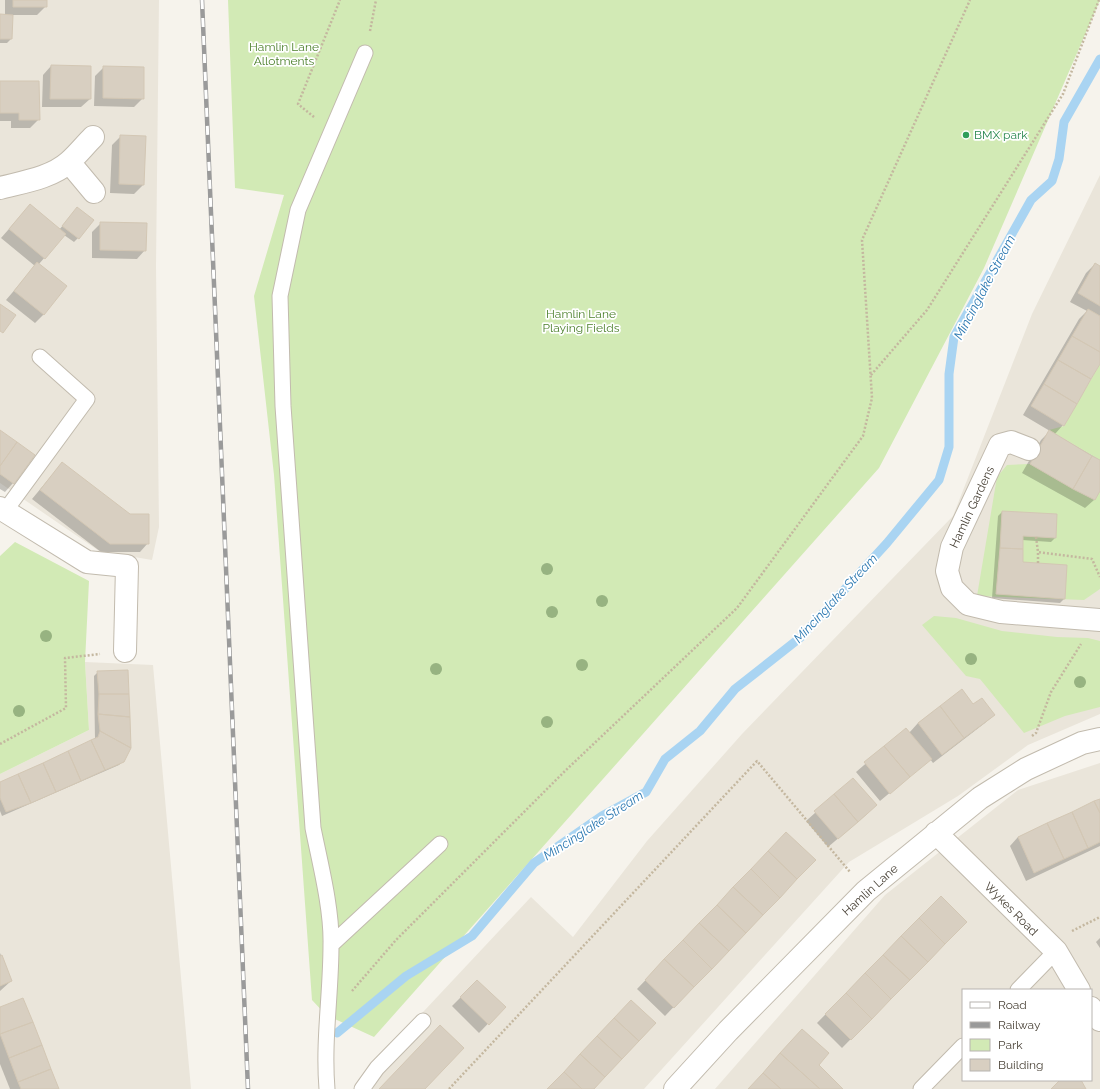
<svg xmlns="http://www.w3.org/2000/svg" width="1100" height="1089" font-family="Raleway,sans-serif">
	<rect width="100%" height="100%" fill="#f6f3ec"/>
	<path fill="#eae5da" fill-rule="evenodd" d="M0,0H159L156,266L159,527L152,560L99,551L0,483Z
		M1100,175V714L1028,745L958,796L849,862L644,1089H356V1086L424,1011L531,897L573,937L647,841L742,734L953,516L1032,314Z
		M85,662L153,665L191,1089H0V774L89,730Z
		M1100,763V1089H715L885,895L1018,790ZM963,990H1091V1080H963Z"/>
	<path fill="#d2eab5" d="M228,0H1100L984,268L879,468L374,1037L326,1015L312,1000L274,475L254,296L284,195L235,188Z
		M1100,364V460L1049,430L1064,426Z
		M1030,464L1094,500L1100,491V589L1084,600L977,596L997,477L1007,465Z
		M15,542L89,581L85,662L89,730L0,774V556Z
		M934,616L956,618L1002,631L1057,637L1088,638L1100,641V707L1065,716L1024,733L980,679L966,676L922,625Z"/>
	<path fill="#0003" d="M5,0H46V6L37,15H12L11,39L7,43H0V15L5,16Z
		M51,66L90,99L81,107H42L43,75Z
		M104,67L143,98L134,107L94,106L95,76Z
		M0,82L39,119L30,128H11V121H0Z
		M121,136L143,185L134,194L110,193L112,145Z
		M30,205L59,230L74,212L78,238L74,242L64,235L39,264L44,314L35,323L6,300L35,266L1,238Z
		M101,223L145,250L137,259L92,258V232Z
		M1095,264L1100,267V362L1063,425L1055,434L1100,460V489L1094,500L1085,508L1022,473L1041,440L1050,431L1023,415L1079,319L1087,311L1070,302L1086,273Z
		M0,431L13,483L5,492L0,489Z
		M62,463L148,543L140,552H101L32,499Z
		M1002,512L1055,538L1051,542L1022,540V562L1064,599L1060,603L992,598L998,516Z
		M98,672L123,761L119,765L2,816L0,811V783L95,740L94,676Z
		M962,691L973,706L994,715L985,723L933,763L930,759L880,801L856,772L906,729L909,733L918,723Z
		M853,779L867,814L828,847L806,821Z
		M1100,800V846L1026,881L1010,846L1018,837Z
		M778,842L814,860L665,1016L637,989Z
		M941,897L966,922L842,1048L817,1023Z
		M1100,938V948L1096,942Z
		M0,953L11,981L0,991Z
		M477,981L504,1007L479,1033L452,1006Z
		M0,1008L57,1089H10L0,1064Z"/>
	<g fill="none" stroke-linecap="round" stroke-linejoin="round">
		<path stroke="#a9d4f2" stroke-width="9" d="M337,1033L406,976L472,936L534,863L602,816L646,792L665,759L700,731L735,689L801,637L887,543L939,480L949,447V374L954,337L1031,200L1052,181L1059,159L1064,122L1100,59"/>
	</g>
	<path fill="#d8cfc1" stroke="#d3c7b4" d="M13,0H47V7H13Z
		M0,14L13,15L12,39H0Z
		M51,65L91,66V99H50Z
		M103,66L144,67V99L103,98Z
		M0,81H39L40,120H19V113H0Z
		M120,135L146,136L144,185L119,184Z
		M30,204L66,234L45,259L9,229Z
		M77,207L94,220L79,239L62,226Z
		M100,222L147,223L146,251L100,250Z
		M37,262L67,286L44,315L14,291Z
		M1095,263L1100,266V306L1078,293Z
		M0,304L16,315L3,333L0,331Z
		M1088,309L1100,316V352L1072,336Z
		M1072,336L1100,352V364L1091,379L1058,360Z
		M1058,360L1091,379L1077,404L1044,384Z
		M1044,384L1077,404L1064,426L1031,406Z
		M0,430L17,442L0,466Z
		M1049,430L1092,456L1073,489L1030,464Z
		M17,442L35,455L14,484L0,474V466Z
		M1092,456L1100,460V491L1095,500L1073,489Z
		M62,462L130,514H149V544H110L40,490Z
		M1002,511L1057,514L1056,538L1023,536V549L1000,548Z
		M1000,548L1023,549V562L1067,565L1065,599L996,594Z
		M128,670L129,694H99L97,671Z
		M962,689L973,704L982,698L995,715L964,738L940,706Z
		M99,694H129L130,717L98,714Z
		M940,706L964,738L942,755L918,723Z
		M98,714L130,717L131,748L100,731Z
		M906,728L932,759L910,777L884,746Z
		M100,731L131,748L124,762L105,770L91,740L98,737Z
		M91,740L105,770L81,781L68,751Z
		M884,746L910,777L890,794L864,762Z
		M68,751L81,781L56,792L43,763Z
		M43,763L56,792L31,803L18,774Z
		M18,774L31,803L6,812L0,798V782Z
		M853,778L877,805L858,822L834,794Z
		M834,794L858,822L838,839L814,811Z
		M1100,799V813L1094,801Z
		M1094,801L1100,813V842L1088,848L1072,812Z
		M1072,812L1088,848L1064,859L1047,823Z
		M1047,823L1064,859L1034,873L1018,837Z
		M786,832L816,860L797,879L768,851Z
		M768,851L797,879L780,898L751,869Z
		M751,869L780,898L763,915L733,887Z
		M733,887L763,915L746,933L717,905Z
		M941,896L967,922L945,944L919,918Z
		M717,905L746,933L729,951L699,923Z
		M919,918L945,944L928,962L901,936Z
		M699,923L729,951L712,969L683,940Z
		M901,936L928,962L910,980L883,955Z
		M683,940L712,969L694,987L664,959Z
		M2,955L12,981L0,986V956Z
		M883,955L910,980L891,999L865,973Z
		M664,959L694,987L674,1008L645,980Z
		M865,973L891,999L872,1019L846,993Z
		M477,980L506,1007L489,1025L460,997Z
		M846,993L872,1019L851,1040L825,1014Z
		M23,998L33,1022L0,1034V1007Z
		M631,1000L656,1023L639,1041L614,1018Z
		M614,1018L639,1041L622,1059L597,1036Z
		M33,1022L42,1045L9,1058L0,1034Z
		M440,1025L464,1048L425,1089H379Z
		M802,1029L829,1053L819,1065L843,1089H820L780,1053Z
		M597,1036L622,1059L605,1077L580,1054Z
		M42,1045L51,1069L18,1082L9,1058Z
		M780,1053L820,1089H781L763,1073Z
		M580,1054L605,1077L594,1089H582L564,1072Z
		M51,1069L59,1089H21L18,1082Z
		M564,1072L582,1089H547Z
		M763,1073L781,1089H748Z
		M1060,1080H1081L1086,1089H1051Z"/>
	<g fill="none" stroke-linecap="round" stroke-linejoin="round">
		<defs>
			<path id="service" d="M5,511L87,399L40,357
				M332,944L440,844
				M1018,990L1056,951
				M327,1089C323,1041 331,994 331,945C332,909 320,863 313,828L283,406L280,296L298,210L365,53
				M362,1089L377,1068L423,1021
				M921,1089L963,1046"/>
			<path id="minor" d="M69,162L94,192
				M0,188C23,182 51,178 69,162C78,154 85,145 93,137
				M1029,449L1011,442L1000,445L952,547L947,571L952,588L968,604L1001,612L1100,620
				M0,508L87,562L127,566L125,651
				M936,833L1056,951L1079,990
				M1091,1008L1100,1020
				M675,1089L728,1031L866,891L980,798L1026,769L1082,743L1100,739"/>
		</defs>
		<use href="#service" stroke="#c2bbae" stroke-width="17"/>
		<use href="#minor" stroke="#c2bbae" stroke-width="24"/>
		<path stroke="#c4b79f" stroke-width="2.5" stroke-dasharray="2 2" stroke-linecap="butt" d="M370,31L376,0
			M314,117L298,104L340,0
			M871,375L927,310L1063,94L1099,0
			M1036,537L1038,552
			M1038,563V552L1092,559L1100,577
			M1032,736L1036,733L1051,692L1081,644
			M0,744L66,708L65,658L100,654
			M1072,931L1100,917
			M352,991L396,940L565,771L737,608L863,436L872,398L862,240L970,0
			M449,1089L757,761L850,872"/>
		<use href="#service" stroke="#fff" stroke-width="15"/>
		<use href="#minor" stroke="#fff" stroke-width="22"/>
		<defs>
			<path id="rail" d="M202,0L248,1089"/>
		</defs>
		<use href="#rail" stroke="#9a9a9a" stroke-width="4.5"/>
		<use href="#rail" stroke="#fff" stroke-width="3" stroke-dasharray="9" stroke-linecap="butt"/>
	</g>
	<g fill="#97b381">
		<circle cx="547" cy="569" r="6"/>
		<circle cx="602" cy="601" r="6"/>
		<circle cx="552" cy="612" r="6"/>
		<circle cx="46" cy="636" r="6"/>
		<circle cx="971" cy="659" r="6"/>
		<circle cx="582" cy="665" r="6"/>
		<circle cx="436" cy="669" r="6"/>
		<circle cx="1080" cy="682" r="6"/>
		<circle cx="19" cy="711" r="6"/>
		<circle cx="547" cy="722" r="6"/>
	</g>
	<circle fill="#2e9e5b" stroke="#fff" stroke-width="1.5" cx="966" cy="135" r="4"/>
	<g text-anchor="middle" stroke-width="3.5" stroke-linejoin="round" paint-order="stroke">
		<g font-size="12" fill="#4a7f2a" stroke="#fff">
			<text x="284" y="51">Hamlin Lane<tspan x="284" dy="14">Allotments</tspan></text>
			<text x="581" y="318">Hamlin Lane<tspan x="581" dy="14">Playing Fields</tspan></text>
		</g>
		<g font-size="12" fill="#27864d" stroke="#fff" text-anchor="start">
			<text x="974" y="139">BMX park</text>
		</g>
		<g font-size="12" fill="#4b4439" stroke="#fff">
			<text transform="translate(972 507) rotate(-65)" y="4">Hamlin Gardens</text>
			<text transform="translate(870 890) rotate(-42)" y="4">Hamlin Lane</text>
			<text transform="translate(1011 909) rotate(45)" y="4">Wykes Road</text>
		</g>
		<g font-size="13" font-style="italic" fill="#2e7ab2" stroke="#fff">
			<text transform="translate(984 287) rotate(-62)" y="5">Mincinglake Stream</text>
			<text transform="translate(835 598) rotate(-47)" y="5">Mincinglake Stream</text>
			<text transform="translate(593 825) rotate(-33)" y="5">Mincinglake Stream</text>
		</g>
	</g>
	<rect x="962" y="989" width="130" height="92" fill="#ffffff" stroke="#b7b4b0"/>
	<rect x="970" y="1002" width="20" height="6" fill="#ffffff" stroke="#b7b4b0"/>
	<text x="998" y="1009" font-size="12" fill="#4b4439">Road</text>
	<rect x="970" y="1022" width="20" height="6" fill="#9a9a9a" stroke="#b7b4b0"/>
	<text x="998" y="1029" font-size="12" fill="#4b4439">Railway</text>
	<rect x="970" y="1039" width="20" height="12" fill="#d2eab5" stroke="#b7b4b0"/>
	<text x="998" y="1049" font-size="12" fill="#4b4439">Park</text>
	<rect x="970" y="1059" width="20" height="12" fill="#d8cfc1" stroke="#b7b4b0"/>
	<text x="998" y="1069" font-size="12" fill="#4b4439">Building</text>
</svg>
